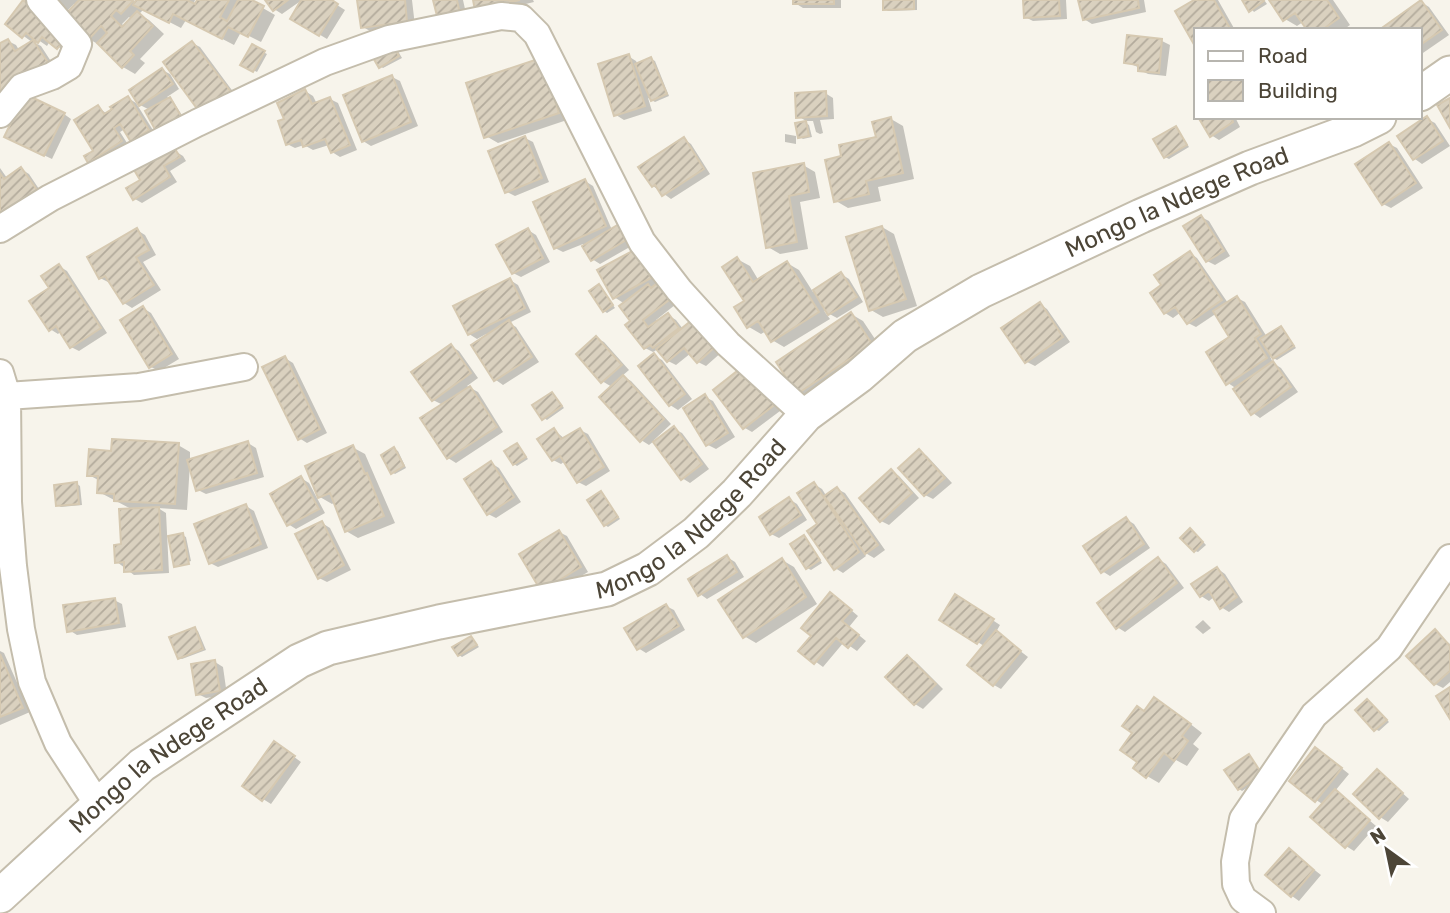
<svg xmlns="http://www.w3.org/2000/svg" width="1450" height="913" font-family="Rubik,sans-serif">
	<defs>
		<pattern id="building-hatch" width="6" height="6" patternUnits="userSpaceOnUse" patternTransform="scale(1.75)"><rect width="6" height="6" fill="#dad1bf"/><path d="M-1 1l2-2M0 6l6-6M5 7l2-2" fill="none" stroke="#b3ab9c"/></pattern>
	</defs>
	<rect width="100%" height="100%" fill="#f7f4eb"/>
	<path fill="#0003" fill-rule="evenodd" d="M51,0H133L136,2L138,0H195L193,5L196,6L199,0H249L275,15L261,42L241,32L234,45L186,20L181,28L144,9L139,14L149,20L164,34L140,59L145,63L135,74L123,67L103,47L89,39L74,4L66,12ZM129,17L132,19L125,27L122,24Z
		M267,0H302L282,14L274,9Z
		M303,0H329L345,10L327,39L292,18Z
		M359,0H412L415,26L370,31L363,27Z
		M435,0H463L467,18Z
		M475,0H533L534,2L485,14Z
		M795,0H841V8H803L795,3Z
		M884,0H917V10L888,11L885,9Z
		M1025,0H1066L1067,19L1033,21L1025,17Z
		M1080,0H1144L1146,12L1092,24L1084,19Z
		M1197,0H1218L1235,30H1196V44L1178,11Z
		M1244,0H1264L1267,4L1254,12Z
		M1271,0H1333L1350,25L1343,30H1309L1303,22L1297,26L1285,19Z
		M25,1L74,41L66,52L50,41L47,46L34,37L31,41L41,46L56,69L0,45L8,41L16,45L19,50L32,42L7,24Z
		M1421,2L1429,7L1449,35L1420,55Z
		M1162,41L1170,45L1166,76L1148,74L1140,70V68L1126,62Z
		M192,43L200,47L237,97L210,117Z
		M395,46L402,58L383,68L380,66Z
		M253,47L267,54L257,72L242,64Z
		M628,56L636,61L638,65L651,59L655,61L669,96L655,102L648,98L652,111L624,120L616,115Z
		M541,60L570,119L498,143L486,136Z
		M162,70L170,74L179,89L167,97L173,101L185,120L150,110L140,105Z
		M392,77L400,81L418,126L371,146L363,141Z
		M305,91L313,96L317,104L330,99L338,103L357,150L340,157L332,152L329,145L313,150L304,145L295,148L287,144Z
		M825,93L833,98L834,119L820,120L823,133L820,134L816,132L813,121H806L798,116Z
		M128,98L136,103L156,135L140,145L132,140L125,129L120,132L129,146L97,166L89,162L95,151L98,107L107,114Z
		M64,114L71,119L52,159L14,141Z
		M1200,117H1235L1240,127L1219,140L1211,135Z
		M891,119L903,126L914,179L878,187L881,201L848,208L836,201L843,157L878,139Z
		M1427,119L1435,123L1450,146L1422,164L1415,159L1400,137Z
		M806,123L809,125L812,137L803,139L800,137Z
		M1176,128L1189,147L1169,159L1165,157Z
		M785,134L796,136V144L785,142Z
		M525,138L533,142L549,182L515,196L507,192Z
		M684,139L691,144L710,174L671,199L653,186Z
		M1389,144L1397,148L1423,188L1391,208L1383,204Z
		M175,151L183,156L186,161L170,171L177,182L142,203L135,199L142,180L132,163L160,156L162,159Z
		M803,165L815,172L820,198L800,202L808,249L780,254L768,247L755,175Z
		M0,168L7,178L21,169L29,174L43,195L0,224Z
		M585,181L593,186L612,230L635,244L600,264L592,259L583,244L563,252L555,248Z
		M1201,217L1209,221L1230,256L1215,265L1207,261Z
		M882,227L894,234L917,306L883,317L871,310Z
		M137,230L145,235L156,255L143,262L161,290L132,308L124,303L110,281L108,282L100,278Z
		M528,230L536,235L550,262L521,277L513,273Z
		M636,251L680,301L656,320L658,323L668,315L676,320L683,329L723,351L706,366L698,362L691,353L676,365L668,361L658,349L653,352L645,348L625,304L614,297Z
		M1190,253L1197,258L1228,303L1237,298L1245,302L1267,337L1281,328L1296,348L1277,360L1270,356L1273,363L1281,368L1298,392L1260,418L1253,413L1237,389L1228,383L1232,337L1217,313L1196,327L1188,323L1181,312L1173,318L1165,313L1164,285Z
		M737,259L750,266L759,281L787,263L799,270L813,292L841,274L849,279L863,302L837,318L824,311L830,319L784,347L772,340L766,331L761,334L749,327L736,308L746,301Z
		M59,266L67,271L107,333L79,351L71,347L61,331L58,334L50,329L52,289Z
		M510,280L518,285L531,312L509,323L516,327L539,362L503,385L496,380L473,345L487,336L486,334L477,339L469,334Z
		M600,287L615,308L607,313L604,311Z
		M1040,304L1047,309L1070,342L1035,366L1027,362Z
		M143,308L151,313L179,359L159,371L151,367Z
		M851,314L863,321L883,351L810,399L798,392Z
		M596,338L604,342L629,370L622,376L631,381L671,424L654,440L656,442L674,429L682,433L709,469L690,483L682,478L654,441L649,445L641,440L612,387L602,381Z
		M451,346L459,351L478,378L467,386L478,392L503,432L456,463L448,458L443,405L433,400Z
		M654,356L662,360L692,399L678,410L670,405L641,366Z
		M285,358L293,363L327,433L307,443L299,438Z
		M747,366L784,408L752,432L745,428L716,391Z
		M552,394L564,408L547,420L544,418Z
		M705,397L713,401L735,437L716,449L708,445Z
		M554,430L565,439L580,430L588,434L610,471L586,486L578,482L565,461L561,464L553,460Z
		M248,443L256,448L264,477L206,494L198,490L190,464L187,510L158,508L166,513L169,573L134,575L117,562L133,510L99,492L100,481L89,475L113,453L178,445L190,452V461Z
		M517,445L528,459L517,466L514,464Z
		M352,447L365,454L395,523L358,538L346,531L335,502L332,504L320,497Z
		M394,449L398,451L406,468L395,474L392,472Z
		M919,451L927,456L952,483L933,499L925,495Z
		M491,463L499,468L521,502L496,518L488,514Z
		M891,471L899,476L919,498L889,525L881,521Z
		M301,478L309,483L325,513L296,529L288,524Z
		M77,484L80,486L82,505L61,507L57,505Z
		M814,484L822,489L827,497L837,489L845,493L885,550L874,558L862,551L866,556L843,573L835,568Z
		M601,493L620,519L608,527L605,525Z
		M789,499L797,504L807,520L779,538L771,534Z
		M246,506L254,511L268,548L218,567L210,563Z
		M1126,519L1134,524L1150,548L1110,576L1102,571Z
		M322,523L330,528L351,570L327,582L319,578Z
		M559,532L567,536L588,572L550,594Z
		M1194,532L1206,545L1198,552L1195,551Z
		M182,535L186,537L191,561L177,565Z
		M804,537L822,563L811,570L807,568Z
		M727,557L735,562L744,577L707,599L700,594Z
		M1158,559L1166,564L1184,588L1125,632L1117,627Z
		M782,560L794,567L817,604L756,643L744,636Z
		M1218,569L1225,574L1243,602L1229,612L1221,607L1214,597L1209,601L1201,596Z
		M956,596L1000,625L996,632L1028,657L1001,689L994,685L984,646L941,619Z
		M838,599L858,616L849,627L866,641L857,651L844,642L823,667L801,651Z
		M114,600L122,604L126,627L77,635L69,630Z
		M666,606L674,610L685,630L646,653L638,648Z
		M1203,620L1211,628L1203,634L1195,627Z
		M195,629L198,631L206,650L182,659L179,658Z
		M1435,632L1450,644V682L1443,688L1435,684L1409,656Z
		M471,638L479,647L462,657L459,655Z
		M0,651L4,653L30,712L0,725Z
		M908,657L915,661L943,689L923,709L915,704Z
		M215,662L223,667L227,695L206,698L198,694Z
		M1368,701L1389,722L1379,731L1375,729Z
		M1167,706L1202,733L1193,744L1199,749L1187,766L1176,760L1159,783L1147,776L1140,761L1145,713Z
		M282,748L301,762L271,804L263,799Z
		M1324,754L1349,774L1335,791L1376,826L1354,851L1346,846L1324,805L1316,800Z
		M1249,756L1264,777L1242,791L1239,789Z
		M1378,771L1409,799L1388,822L1380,817Z
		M1289,850L1321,875L1299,901L1292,896Z"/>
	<path fill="url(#building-hatch)" stroke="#d6c9b1" stroke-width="2" d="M23,0L68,35L57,49L42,37L38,43L26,33L22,38L5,24Z
		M79,0H132L133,1L121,14L116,10L111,16L122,27L137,11L153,26L130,51L134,55L122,68L97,43L107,33L101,26L88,40L63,17Z
		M136,0H187L195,4L197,0H229L220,17L227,21L238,0H252L264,6L248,37L228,27L222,39L173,14L169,23L133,5Z
		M265,0H288L273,11Z
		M301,0H332L338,4L319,36L290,19Z
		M357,0H405L407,22L361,28Z
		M433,0H457L460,14L438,20Z
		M473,0H520L475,10Z
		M793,0H834V4H793Z
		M883,0H914V9L883,10Z
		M1023,0H1059L1060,16L1024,18Z
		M1078,0H1138L1139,8L1083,20Z
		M1194,0H1214L1231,30H1196V48L1175,11Z
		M1242,0H1263L1264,1L1249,12Z
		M1269,0H1327L1339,18L1322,30H1307L1295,13L1283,21Z
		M1421,0L1442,30L1420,45V30H1379Z
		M1127,35L1162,39L1159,73L1138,71V65L1124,63Z
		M8,39L15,51L33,40L49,64L0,96V43Z
		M192,41L231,92L201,114L163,62Z
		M392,42L399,56L379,68L371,54Z
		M252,44L265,51L253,72L240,65Z
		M629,54L645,106L614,116L598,64Z
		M651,57L667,94L651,101L635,64Z
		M541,58L559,113L484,138L466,83Z
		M162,68L173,84L139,106L129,90Z
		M392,75L411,122L362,142L343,95Z
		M305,89L312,104L330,97L350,145L331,153L325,139L303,147L301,140L286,145L278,121L284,119L277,103Z
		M826,91L827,116L796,118L795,93Z
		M25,94L65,113L44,156L4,137Z
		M128,96L149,130L131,142L120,124L114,128L122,141L88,163L84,156L93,151L74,120L98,105L104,114L112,109L110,107Z
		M170,97L182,118L157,133L145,111Z
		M1450,98V128L1437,105Z
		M1427,116L1443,141L1413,160L1397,136Z
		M891,117L903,173L866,181L869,194L834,202L825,160L841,156L839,145L876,137L872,122Z
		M1198,117H1231L1233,122L1210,137Z
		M806,121L809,136L798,138L795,123Z
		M1176,126L1187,145L1164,158L1153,139Z
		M525,136L542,178L505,193L488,151Z
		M684,137L704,169L662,196L655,185L652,187L638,167Z
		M1389,142L1416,183L1382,205L1355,164Z
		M175,149L180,157L164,166L170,177L133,200L126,188L140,180L130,163L152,150L158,159Z
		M804,163L809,192L789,196L797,242L766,248L753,173Z
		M21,167L37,190L0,215V173L4,179Z
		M585,179L606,226L554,249L533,202Z
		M1201,215L1224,251L1206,262L1183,226Z
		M619,224L628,239L591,261L582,246Z
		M882,226L906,299L869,311L846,237Z
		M137,228L149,250L136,257L154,285L123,304L105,276L99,279L87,257Z
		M528,228L543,258L512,274L496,245Z
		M636,249L651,278L613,299L597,270Z
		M1190,251L1222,300L1187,324L1175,307L1164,314L1150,293L1161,285L1154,275Z
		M737,257L753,282L787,261L819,312L771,342L758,321L747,328L734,307L744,301L722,267Z
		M59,264L101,328L70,348L56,326L49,331L29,301L49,288L41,276Z
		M841,272L857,297L828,315L813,290Z
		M510,278L525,308L468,335L453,306Z
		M661,280L673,297L643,320L648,327L668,313L679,328L653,348L650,345L644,349L625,325L630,321L619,306L648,284L651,288Z
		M599,284L613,305L603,312L589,291Z
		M1237,296L1261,334L1255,338L1267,358L1226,385L1206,352L1229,337L1213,311Z
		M1040,302L1063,337L1025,363L1001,328Z
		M143,306L172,354L149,368L120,320Z
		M851,312L872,344L797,394L776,362Z
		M697,316L716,346L697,363L684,348L667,362L656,349Z
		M509,320L532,357L494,381L471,345Z
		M1281,326L1294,346L1273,359L1260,339Z
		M596,336L622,365L601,383L576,354Z
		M451,344L471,373L432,401L411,372Z
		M654,353L685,394L669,406L638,366Z
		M285,356L320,429L298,440L262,367Z
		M1273,361L1291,387L1251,415L1233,389Z
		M746,364L777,403L743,429L713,390Z
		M623,375L664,419L640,442L599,397Z
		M470,386L497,427L447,459L420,418Z
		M552,392L562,406L542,420L532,405Z
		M705,394L728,433L706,446L683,408Z
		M674,426L702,464L681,480L653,442Z
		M554,428L561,439L580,428L604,467L577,483L560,456L552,461L537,439Z
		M112,439L179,443L175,504L114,501V494L97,493L98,476H87L89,449L111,451Z
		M248,441L257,473L196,491L187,460Z
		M517,443L526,457L513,465L504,451Z
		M353,445L365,474L367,473L384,516L345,532L330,493L318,498L305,466Z
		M394,447L404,466L391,474L381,455Z
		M919,449L945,478L924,496L898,468Z
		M491,461L514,497L487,515L464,479Z
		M891,469L912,493L880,522L859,498Z
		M301,476L319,509L287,526L270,494Z
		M77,482L79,504L56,506L54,485Z
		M814,482L859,552L834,570L807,531L817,524L797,493Z
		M837,487L878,545L865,554L824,496Z
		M601,491L618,517L604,526L587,500Z
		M789,497L801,515L770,535L759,517Z
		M246,504L261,544L209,564L194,524Z
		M159,507L162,570L124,572V562L115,563L114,545L121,544L119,509Z
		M1126,517L1144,544L1101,573L1083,546Z
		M322,521L344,565L318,579L295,534Z
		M1190,528L1203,542L1194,552L1180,538Z
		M559,530L581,567L541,591L519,554Z
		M183,533L189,564L174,567L168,536Z
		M804,535L820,560L806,569L790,544Z
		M727,555L737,572L698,596L688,579Z
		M1158,557L1177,583L1116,629L1097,603Z
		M782,558L806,597L743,638L718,600Z
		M1217,567L1237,597L1220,609L1209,591L1200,597L1191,584Z
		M830,592L852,610L842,621L859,635L848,648L836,638L814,664L798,651L811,636L801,628Z
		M955,594L994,619L977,644L939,620Z
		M115,598L119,623L67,632L63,605Z
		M666,604L679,626L637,650L624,628Z
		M195,627L203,649L178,659L169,637Z
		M1435,629L1450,646V671L1434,685L1406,656Z
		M996,630L1021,651L993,686L967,665Z
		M471,636L477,645L458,656L452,647Z
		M0,654L23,708L0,717Z
		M907,655L936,684L914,705L885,677Z
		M215,660L220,691L196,695L191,664Z
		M1450,687V719L1436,696Z
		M1154,697L1191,724L1182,736L1188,741L1174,761L1164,753L1146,778L1133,768L1137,762L1120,750L1132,733L1122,726L1137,706L1144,711Z
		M1367,699L1387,720L1374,731L1355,710Z
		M274,741L295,756L262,801L242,786Z
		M1315,747L1342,768L1315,802L1289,781Z
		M1249,754L1262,774L1238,790L1224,770Z
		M1377,769L1403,793L1379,819L1353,794Z
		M1335,789L1370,820L1345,848L1310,817Z
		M1289,848L1314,870L1291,897L1265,875Z"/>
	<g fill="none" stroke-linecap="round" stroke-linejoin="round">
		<defs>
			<path id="minor" d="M0,114L22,87L52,76L69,66L78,44L40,0
				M0,229L50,198L197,123L325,62L389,39L501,16L521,18L537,34L642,242L679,290L728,344L806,415
				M0,373L7,396L8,502L13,566L21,629L32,682L58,743L99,806
				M7,396L139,387L244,367
				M1262,913L1243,899L1236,884L1235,862L1243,819L1314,715L1389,648L1450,558"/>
			<g id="tertiary">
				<path d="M1420,94L1450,73"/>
				<path id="s1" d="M0,896L142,765L299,661L328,648L439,622L607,589L648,569L696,533L737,493L806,415L859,376L905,336L981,291L1141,216L1250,168L1353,130L1379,117"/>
			</g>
		</defs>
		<use href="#minor" stroke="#c4bdac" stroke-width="30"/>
		<use href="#tertiary" stroke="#c4bdac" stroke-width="37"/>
		<use href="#minor" stroke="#fff" stroke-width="26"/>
		<use href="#tertiary" stroke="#fff" stroke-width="33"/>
	</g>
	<g text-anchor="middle" stroke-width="6" stroke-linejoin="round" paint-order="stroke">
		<g font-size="24" fill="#4c4537" stroke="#fff">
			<text dy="8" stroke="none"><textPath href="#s1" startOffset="1396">Mongo la Ndege Road</textPath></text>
			<text dy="8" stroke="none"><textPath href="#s1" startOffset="808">Mongo la Ndege Road</textPath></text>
			<text dy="8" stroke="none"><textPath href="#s1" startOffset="220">Mongo la Ndege Road</textPath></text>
		</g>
	</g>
	<rect x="1194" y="28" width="228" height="91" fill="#ffffff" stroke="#b7b5af" stroke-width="2"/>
	<rect x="1208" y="51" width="35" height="10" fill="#ffffff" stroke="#b7b5af" stroke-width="2"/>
	<text x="1258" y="63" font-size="21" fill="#4c4537">Road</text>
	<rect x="1208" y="80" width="35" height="21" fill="url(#building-hatch)" stroke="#b7b5af" stroke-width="2"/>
	<text x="1258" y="98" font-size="21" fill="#4c4537">Building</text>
	<g transform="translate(1387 850) rotate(327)" stroke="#ffffff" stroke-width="5" paint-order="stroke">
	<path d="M0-5L12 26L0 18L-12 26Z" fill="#4c4537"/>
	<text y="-10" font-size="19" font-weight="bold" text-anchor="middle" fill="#4c4537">N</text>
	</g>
</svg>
